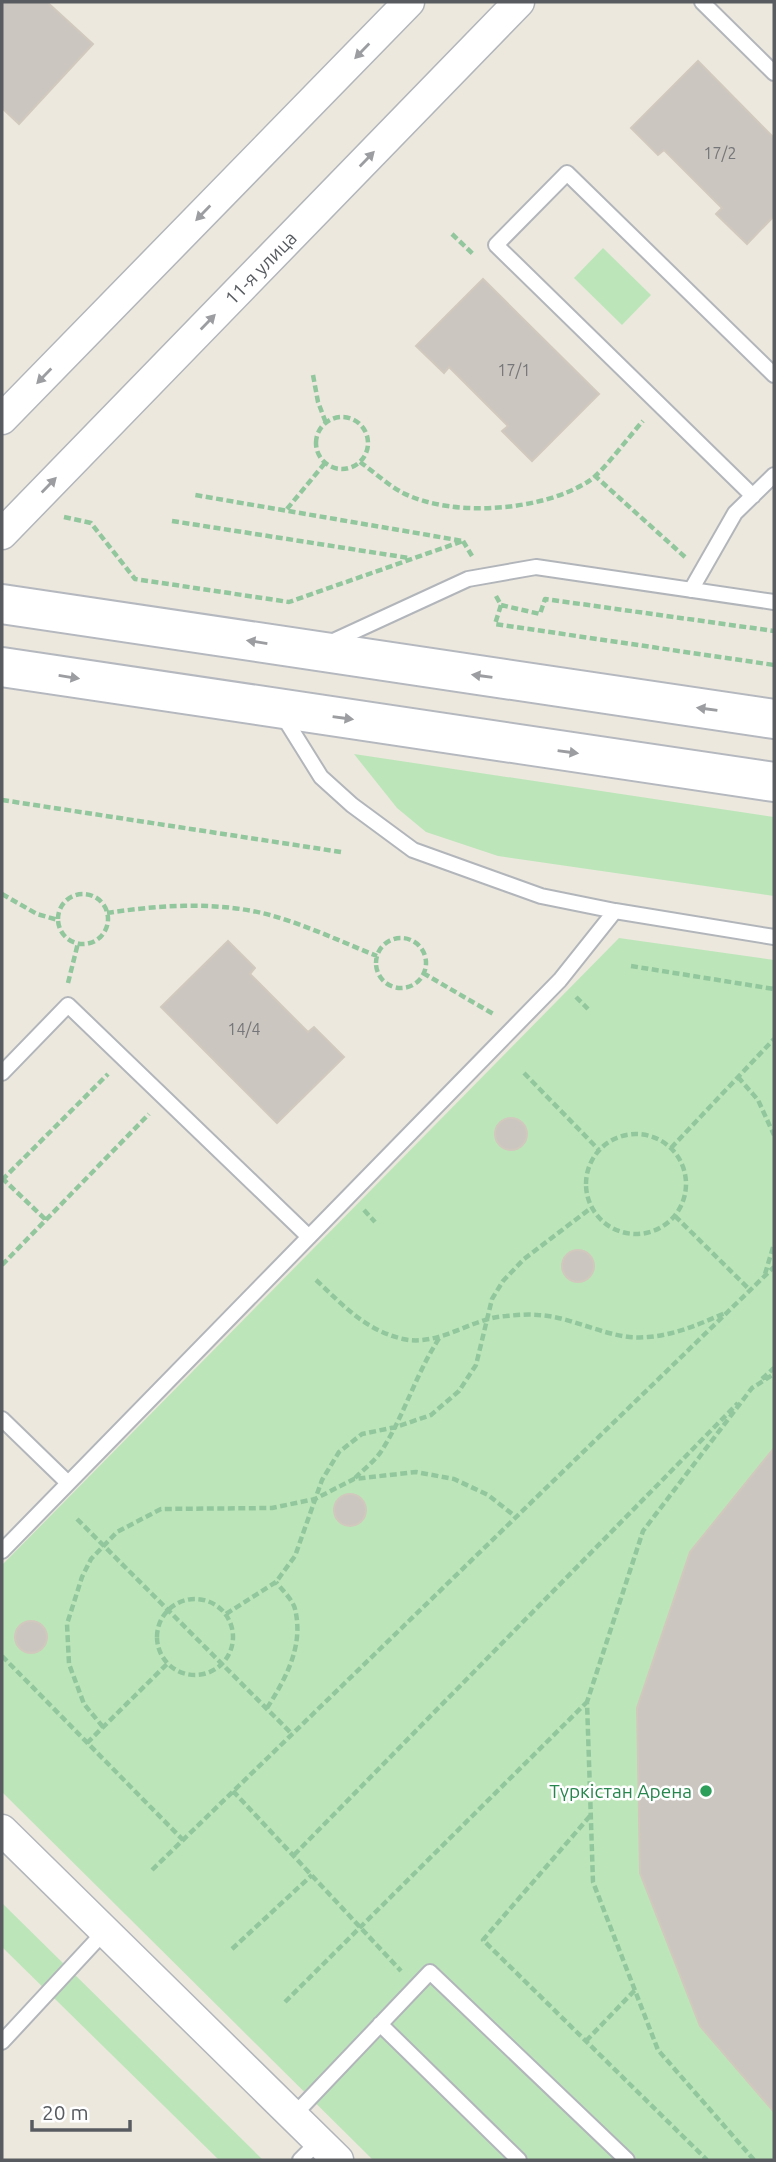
<svg xmlns="http://www.w3.org/2000/svg" width="776" height="2162" font-family="Ubuntu,sans-serif">
	<rect width="100%" height="100%" fill="#ece8de"/>
	<path fill="#bce6b9" d="M603,248L651,295L622,325L574,278Z
		M354,754L774,817V896L498,856L426,832L397,808Z
		M619,938L774,960V2160H373L2,1792V1565Z
		M2,1903L263,2160H219L2,1947Z"/>
	<path fill="#ccc6c0" stroke="#d1c9bd" stroke-width="2" d="M2,2H47L93,44L19,124L2,108Z
		M698,61L774,138V216L747,244L716,214L722,208L664,150L658,155L631,128Z
		M483,279L599,394L532,461L502,431L508,426L449,367L444,373L416,346Z
		M228,941L255,968L250,974L308,1032L314,1027L344,1057L277,1123L161,1007Z
		M495 1134a16 16 0 1 1 32 0a16 16 0 1 1-32 0Z
		M562 1266a16 16 0 1 1 32 0a16 16 0 1 1-32 0Z
		M774,1448V2112L700,2026L640,1873L637,1708L690,1552Z
		M334 1510a16 16 0 1 1 32 0a16 16 0 1 1-32 0Z
		M15 1637a16 16 0 1 1 32 0a16 16 0 1 1-32 0Z"/>
	<g fill="none" stroke-linecap="round" stroke-linejoin="round">
		<defs>
			<path id="lane" d="M702,2L774,73
				M753,496L496,245L567,173L774,375
				M691,590L735,513L774,475
				M329,643L468,579L536,567L774,602
				M283,716L321,777L352,805L413,850L541,896L615,911L774,937
				M2,1073L68,1005L309,1237
				M2,1419L68,1483
				M2,1551L560,980L615,911
				M380,2024L519,2160
				M2,2042L105,1931
				M293,2116L430,1972L627,2160
				M300,2160L319,2141"/>
			<g id="street">
				<path d="M2,419L409,2"/>
				<path id="s1" d="M2,534L519,2"/>
				<path d="M2,1830L338,2160"/>
			</g>
			<path id="secondary" d="M2,604L774,719
				M2,667L774,782"/>
		</defs>
		<use href="#lane" stroke="#b2b6bb" stroke-width="18"/>
		<use href="#street" stroke="#b2b6bb" stroke-width="33"/>
		<use href="#secondary" stroke="#b5b9bf" stroke-width="42"/>
		<path stroke="#92c79d" stroke-width="4.5" stroke-dasharray="7 3.5" stroke-linecap="butt" d="M452,234L474,255
			M313,375L318,402L326,423
			M316 443a26 26 0 1 1 52 0a26 26 0 1 1-52 0Z
			M360,462C374,472 388,485 403,493C453,518 543,511 589,481C603,472 630,435 643,421
			M594,475L685,557
			M287,509L325,463
			M64,517L91,523L135,579L289,602L463,541L195,495
			M172,521L409,558
			M463,541L472,556
			M496,596L501,605L495,624L774,665
			M501,605L540,614L545,599L774,631
			M2,800L341,852
			M2,894L37,914L58,920
			M58 919a25 25 0 1 1 50 0a25 25 0 1 1-50 0Z
			M107,913C160,905 217,901 270,915C306,925 342,942 377,956
			M376 963a25 25 0 1 1 50 0a25 25 0 1 1-50 0Z
			M631,966L774,989
			M423,973L495,1015
			M68,983L78,943
			M576,997L588,1009
			M524,1073L599,1150
			M738,1077L758,1100L774,1135
			M586 1184a50 50 0 1 1 100 0a50 50 0 1 1-100 0Z
			M671,1148L774,1039
			M2,1178L46,1220
			M2,1180L108,1074
			M364,1210L375,1222
			M675,1216L750,1290
			M2,1265L149,1114
			M765,1274L774,1244
			M316,1280C344,1306 365,1330 403,1339C439,1347 471,1318 506,1316C517,1315 528,1314 538,1315C576,1317 610,1341 648,1337C675,1335 700,1324 725,1313
			M762,1379L774,1368
			M355,1478C364,1469 375,1461 382,1450C405,1414 416,1373 440,1337
			M77,1519L292,1734
			M157 1637a38 38 0 1 1 76 0a38 38 0 1 1-76 0Z
			M226,1614L276,1582L295,1556L322,1480L339,1452L362,1434L396,1427L431,1415L459,1391L476,1365L492,1299L503,1281L524,1259L591,1208
			M2,1656L183,1840
			M267,1708C286,1678 304,1646 295,1609C293,1600 282,1590 276,1582
			M103,1727L84,1704L69,1664L67,1624L82,1577L91,1559L117,1532L161,1509L272,1508L315,1499L354,1479L416,1472L454,1479L488,1495L516,1517
			M87,1743L167,1664
			M233,1791L401,1971
			M590,1816L483,1940L707,2160
			M294,1855L738,1403
			M152,1870L774,1267
			M232,1949L312,1875
			M285,2002L587,1702
			M586,2041L635,1990
			M754,2160L658,2050L593,1882L587,1702L643,1531L752,1388L774,1374"/>
		<use href="#lane" stroke="#fff" stroke-width="14"/>
		<use href="#street" stroke="#fff" stroke-width="30"/>
		<use href="#secondary" stroke="#fff" stroke-width="38"/>
	</g>
	<defs><path id="oneway-solid" d="M-6-.8H1V-3.2L6.5 0L1 3.2V.8H-6Z" transform="scale(1.75)"/></defs>
	<g fill="#9b9da0">
		<use href="#oneway-solid" transform="translate(362 51) rotate(134)"/>
		<use href="#oneway-solid" transform="translate(367 159) rotate(-46)"/>
		<use href="#oneway-solid" transform="translate(203 213) rotate(134)"/>
		<use href="#oneway-solid" transform="translate(208 322) rotate(-46)"/>
		<use href="#oneway-solid" transform="translate(44 376) rotate(134)"/>
		<use href="#oneway-solid" transform="translate(49 485) rotate(-46)"/>
		<use href="#oneway-solid" transform="translate(257 642) rotate(-171)"/>
		<use href="#oneway-solid" transform="translate(482 676) rotate(-172)"/>
		<use href="#oneway-solid" transform="translate(69 677) rotate(9)"/>
		<use href="#oneway-solid" transform="translate(707 709) rotate(-172)"/>
		<use href="#oneway-solid" transform="translate(343 718) rotate(8)"/>
		<use href="#oneway-solid" transform="translate(568 752) rotate(8)"/>
	</g>
	<circle fill="#2e9e5b" stroke="#fff" stroke-width="2.5" cx="706" cy="1791" r="7"/>
	<g text-anchor="middle" stroke-width="5" stroke-linejoin="round" paint-order="stroke">
		<g font-size="16" fill="#757679">
			<text x="720" y="159">17/2</text>
			<text x="514" y="376">17/1</text>
			<text x="244" y="1035">14/4</text>
		</g>
		<g font-size="19" fill="#585c61" stroke="#fff">
			<text dy="7" stroke="none"><textPath href="#s1" startOffset="371">11-я улица</textPath></text>
		</g>
		<g font-size="19" fill="#27864d" stroke="#fff" text-anchor="end">
			<text x="692" y="1798">Түркістан Арена</text>
		</g>
	</g>
	<rect width="776" height="2162" fill="none" stroke="#585c61" stroke-width="7"/>
	<path d="M32 2120v10h98v-10" fill="none" stroke="#585c61" stroke-width="3.5"/>
	<text x="42" y="2120" font-size="21" fill="#585c61" stroke="#ffffff" stroke-width="5" paint-order="stroke">20 m</text>
</svg>
